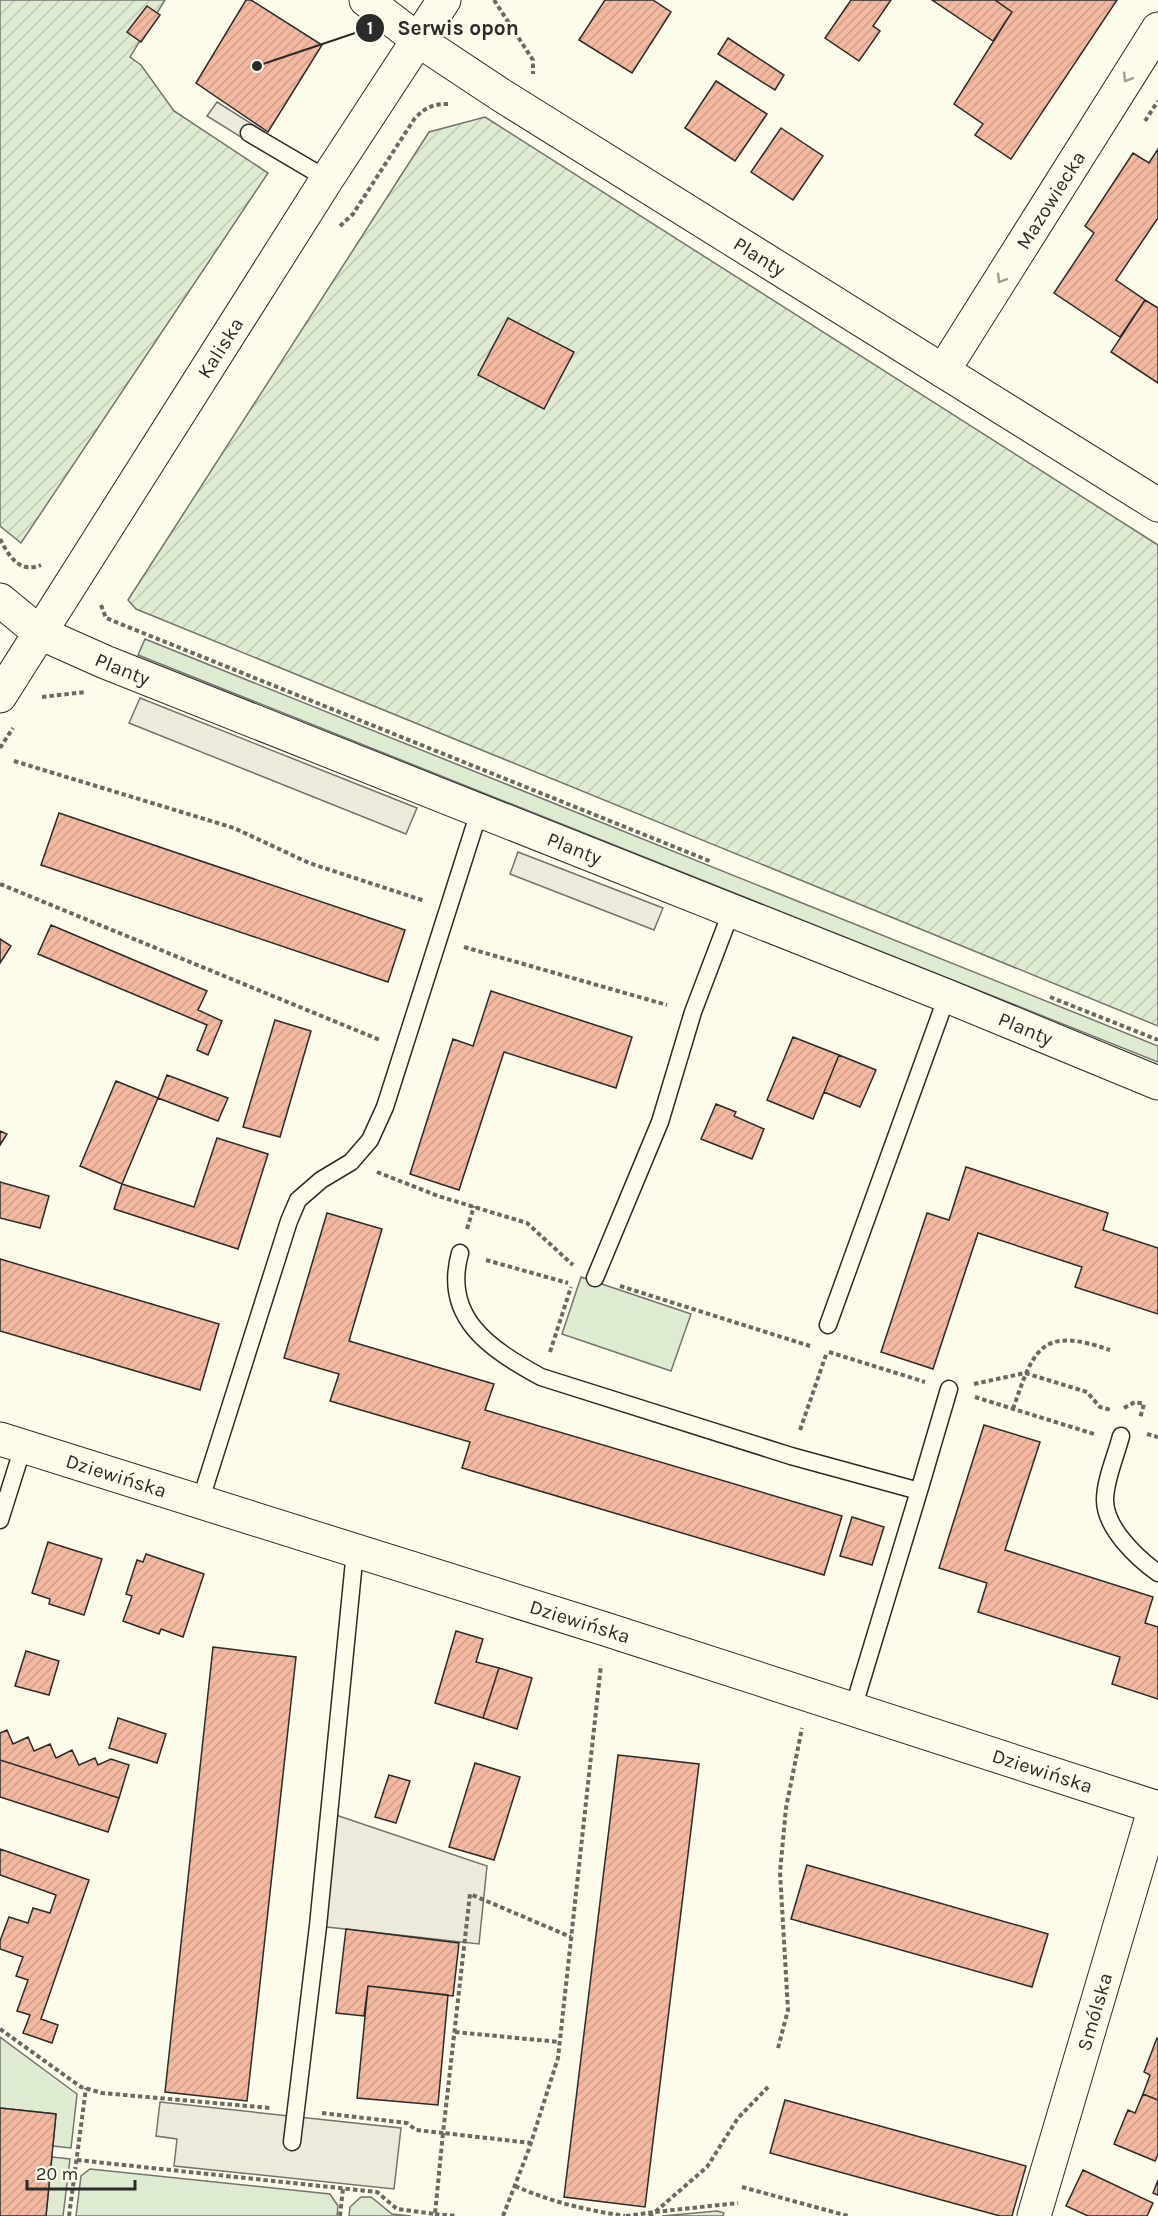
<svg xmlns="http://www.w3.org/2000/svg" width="1158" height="2216" font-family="Karla,sans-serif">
	<defs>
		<pattern id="garden-furrows" width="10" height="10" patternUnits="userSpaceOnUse" patternTransform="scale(1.5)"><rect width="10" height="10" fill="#deebd1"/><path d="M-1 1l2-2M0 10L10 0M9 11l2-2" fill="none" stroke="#bfcab4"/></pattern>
		<pattern id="building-hatch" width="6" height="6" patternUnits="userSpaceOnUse" patternTransform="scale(1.5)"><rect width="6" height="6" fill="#f2b8a0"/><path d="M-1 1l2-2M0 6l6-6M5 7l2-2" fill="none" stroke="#d09e8a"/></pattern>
	</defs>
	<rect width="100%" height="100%" fill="#fdfbea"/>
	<path fill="#deebd1" stroke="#74746e" stroke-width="1.5" d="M145,639L1158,1046V1062L138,655Z
		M581,1277L691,1314L671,1371L562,1334Z
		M0,2037L77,2094L71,2148L53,2146L56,2114L0,2108Z
		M52,2157L70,2159L63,2216H46Z
		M90,2169L330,2194L338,2206L337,2216H76L81,2176Z
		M361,2197H371L392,2214L411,2216H349L350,2207Z
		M717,2211L724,2213L723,2216H662Z"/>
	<path fill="url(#garden-furrows)" stroke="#74746e" stroke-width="1.5" d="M0,0H165L130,57L141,65L174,111L268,173L21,543L0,526Z
		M485,117L1158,545V1026L136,609L128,600L429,132Z"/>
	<path fill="#eceadb" stroke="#74746e" stroke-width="1.5" d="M217,102L266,133L257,147L207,116Z
		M140,698L417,808L406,834L129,723Z
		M518,852L663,908L654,930L510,874Z
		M330,1813L487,1866L479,1944L318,1926Z
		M160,2102L401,2128L394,2189L174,2166L177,2139L156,2136Z"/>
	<path fill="url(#building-hatch)" stroke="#2b2b2b" stroke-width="1.5" d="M246,0H251L322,45L268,132L196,83Z
		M605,0H653L671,12L632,73L579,40Z
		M851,0H891L873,26L880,31L859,61L825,38Z
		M932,0H995L1012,12L993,41Z
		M995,0H1117L1011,159L975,135L983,124L954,104L1012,12Z
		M147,6L160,15L141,42L127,32Z
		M728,38L784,75L775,90L718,54Z
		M716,81L767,114L735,161L685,128Z
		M781,128L823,156L793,200L751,172Z
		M1158,149V218L1116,280L1145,300L1120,337L1054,293L1094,233L1085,226L1133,153L1149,163Z
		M1145,300L1158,308V383L1111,352Z
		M508,318L574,352L544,409L478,375Z
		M59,813L405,930L388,982L41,865Z
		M51,925L207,991L198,1010L222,1021L208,1055L197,1050L207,1025L38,954Z
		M0,939L11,946L0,963Z
		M491,991L632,1037L616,1088L504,1052L459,1190L410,1174L453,1039L473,1046Z
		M275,1020L311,1031L280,1137L243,1127Z
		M793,1037L839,1055L813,1119L767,1100Z
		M839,1055L876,1070L860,1107L824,1092Z
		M167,1075L228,1098L218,1121L158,1098Z
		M116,1081L158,1098L122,1184L80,1166Z
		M716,1104L736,1112L734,1116L764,1129L752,1159L701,1139Z
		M0,1131L7,1134L0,1145Z
		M217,1138L268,1154L238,1249L114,1209L122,1184L194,1207Z
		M966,1167L1108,1213L1103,1230L1158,1248V1314L1075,1287L1082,1267L978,1233L933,1369L881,1352L927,1213L949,1220Z
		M0,1182L49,1196L40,1228L0,1218Z
		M327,1213L382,1229L349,1341L494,1384L485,1410L842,1516L824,1575L462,1468L470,1442L330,1401L339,1374L284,1358Z
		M0,1259L219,1324L200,1390L0,1331Z
		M984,1425L1040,1442L1005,1550L1153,1597L1145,1623L1158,1627V1699L1112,1684L1120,1657L978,1612L987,1583L939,1568Z
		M852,1517L884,1527L872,1565L840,1556Z
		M48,1542L102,1559L84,1615L49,1604L50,1599L32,1593Z
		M146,1554L204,1574L183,1637L161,1629L159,1634L123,1621L132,1596L126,1594L137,1560L143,1562Z
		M456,1631L483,1639L476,1662L499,1668L483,1718L435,1703Z
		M213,1647L296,1657L247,2101L165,2092Z
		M26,1651L59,1661L49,1695L15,1686Z
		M499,1668L532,1678L517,1729L483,1718Z
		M118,1718L166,1734L157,1763L109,1748Z
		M7,1730L13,1744L28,1737L34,1751L50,1744L56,1758L72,1750L79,1765L95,1758L98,1765L111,1759L129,1765L119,1798L0,1760V1733Z
		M618,1755L699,1764L645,2207L564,2197Z
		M0,1760L119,1798L108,1832L0,1797Z
		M475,1763L520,1777L494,1860L449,1847Z
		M389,1775L410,1781L396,1823L375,1817Z
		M0,1849L89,1880L41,2019L58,2025L52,2043L23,2033L30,2015L17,2011L28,1980L16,1976L23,1957L0,1949V1941L9,1917L28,1923L33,1908L50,1913L56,1895L0,1875Z
		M807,1865L1048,1934L1032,1987L791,1919Z
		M346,1929L459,1943L453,1996L368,1986L364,2016L336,2013Z
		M368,1986L448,1995L438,2105L357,2098Z
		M1157,2038L1158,2039V2100L1143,2094L1150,2075L1144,2072Z
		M1143,2094L1158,2100V2155L1155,2161L1114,2144L1128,2110L1135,2113Z
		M785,2100L1026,2166L1012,2216H1000L770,2153Z
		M0,2108L56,2114L46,2216H0Z
		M1083,2170L1153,2203L1147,2216H1088L1066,2206Z
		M1158,2180V2195L1153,2193Z"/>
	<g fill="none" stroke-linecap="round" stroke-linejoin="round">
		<defs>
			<path id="service" d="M249,133L327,179
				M460,1253C442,1318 490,1349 541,1377L791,1456L919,1491L853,1709
				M595,1278L660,1122L693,1012L731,912
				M828,1325L947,996
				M1121,1436C1116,1456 1105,1480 1105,1500C1105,1528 1137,1558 1158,1573
				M919,1491L949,1389
				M200,1502L289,1221L298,1200L321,1180L351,1162L370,1140L385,1107L479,812
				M0,1520L23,1447
				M292,2142L318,1926L355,1551"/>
			<g id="minor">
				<path id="s1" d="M943,371L1158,29"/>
				<path id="s2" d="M0,1439L605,1629L1158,1808"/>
				<path id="s3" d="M1034,2216L1155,1807"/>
			</g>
			<g id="tertiary">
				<path id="s4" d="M366,0L418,40L501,95L1158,505"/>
				<path id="s5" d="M0,600L40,633L105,662L947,996L1158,1083"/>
				<path id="s6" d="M0,696L327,179L444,0"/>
			</g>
		</defs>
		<use href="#service" stroke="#2b2b2b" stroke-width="19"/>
		<use href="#minor" stroke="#2b2b2b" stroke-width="35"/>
		<use href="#tertiary" stroke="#2b2b2b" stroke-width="35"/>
		<path stroke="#6a6964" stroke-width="4" stroke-dasharray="4.5 3" stroke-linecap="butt" d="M494,0L533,60V74
			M1145,121L1158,101
			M340,226L353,214L415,118C426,107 433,104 448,104
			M0,539C9,556 19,574 41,565
			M101,605L106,618L133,629L712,862
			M42,697L85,692
			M0,748L13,728
			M14,761L234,828L309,863L425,901
			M0,884L380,1040
			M464,947L667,1005
			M1050,997L1158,1040
			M377,1172L438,1196L527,1223L573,1265
			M467,1229L474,1206
			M486,1260L568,1283
			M620,1286L810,1346
			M550,1352L571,1287
			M829,1352L925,1382
			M974,1384L1025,1373L1087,1392L1100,1407L1111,1410
			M975,1397L1094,1434
			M1124,1408L1135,1402L1144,1404L1140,1418
			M1013,1409C1034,1348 1041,1326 1110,1350
			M800,1430L827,1352
			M1147,1434L1158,1437
			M0,2029L81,2087L102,2093L270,2108
			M455,2032L559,2042
			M778,2048L788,2010L780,1872L786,1808L802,1728
			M322,2113L407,2123L416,2130L443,2133L470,1894L571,1937
			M77,2160L377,2192L397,2209L435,2214L443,2133L531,2143
			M515,2186C551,2202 586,2210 625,2216
			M742,2187L848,2216
			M435,2214L456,2216
			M69,2216L86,2088
			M340,2216L343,2188
			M503,2216L529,2149L558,2058L601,1665
			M626,2216L655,2212L707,2167L738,2118L768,2087
			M649,2216L655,2212L738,2203"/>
		<use href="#service" stroke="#fdfbea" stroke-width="16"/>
		<use href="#minor" stroke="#fdfbea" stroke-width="33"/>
		<use href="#tertiary" stroke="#fdfbea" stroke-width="33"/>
	</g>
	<defs><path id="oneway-chevron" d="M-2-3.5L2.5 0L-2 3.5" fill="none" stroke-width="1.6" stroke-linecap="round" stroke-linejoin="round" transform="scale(1.5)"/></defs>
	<g stroke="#9e9d94">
		<use href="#oneway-chevron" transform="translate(1127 78) rotate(122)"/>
		<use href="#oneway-chevron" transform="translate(1001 279) rotate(122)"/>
	</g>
	<g text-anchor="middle" stroke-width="4.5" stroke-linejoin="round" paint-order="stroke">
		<g font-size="20" fill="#2b2b2b" stroke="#fdfbea">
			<text dy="7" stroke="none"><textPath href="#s1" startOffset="202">Mazowiecka</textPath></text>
			<text dy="7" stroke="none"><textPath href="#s4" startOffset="470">Planty</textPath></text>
			<text dy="7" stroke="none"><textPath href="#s6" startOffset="412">Kaliska</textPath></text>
			<text dy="7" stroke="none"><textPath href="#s5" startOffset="142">Planty</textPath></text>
			<text dy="7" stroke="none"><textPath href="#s5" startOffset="628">Planty</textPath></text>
			<text dy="7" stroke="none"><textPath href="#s5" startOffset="1114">Planty</textPath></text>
			<text dy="7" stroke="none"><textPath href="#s2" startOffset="122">Dziewińska</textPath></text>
			<text dy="7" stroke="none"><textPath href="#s2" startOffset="608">Dziewińska</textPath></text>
			<text dy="7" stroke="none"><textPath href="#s2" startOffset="1094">Dziewińska</textPath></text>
			<text dy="7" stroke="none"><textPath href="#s3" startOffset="213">Smólska</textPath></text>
		</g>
	</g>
	<path fill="none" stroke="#2b2b2b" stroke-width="2" d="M257 66L370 28"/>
	<g fill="#2b2b2b" stroke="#fdfbea" stroke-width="2">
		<circle cx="257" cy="66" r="6"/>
		<circle cx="370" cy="28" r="15"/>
	</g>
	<g font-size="18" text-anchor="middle" font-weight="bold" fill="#fff">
		<text x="370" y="34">1</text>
	</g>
	<g font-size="21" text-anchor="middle" font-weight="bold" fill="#2b2b2b" stroke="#fdfbea" stroke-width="4.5" stroke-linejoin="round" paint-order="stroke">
		<text x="458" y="35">Serwis opon</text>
	</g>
	<path d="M27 2180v9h108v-9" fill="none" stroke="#2b2b2b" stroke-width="3"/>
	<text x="36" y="2180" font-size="18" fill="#2b2b2b" stroke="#fdfbea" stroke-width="4.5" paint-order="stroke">20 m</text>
</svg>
